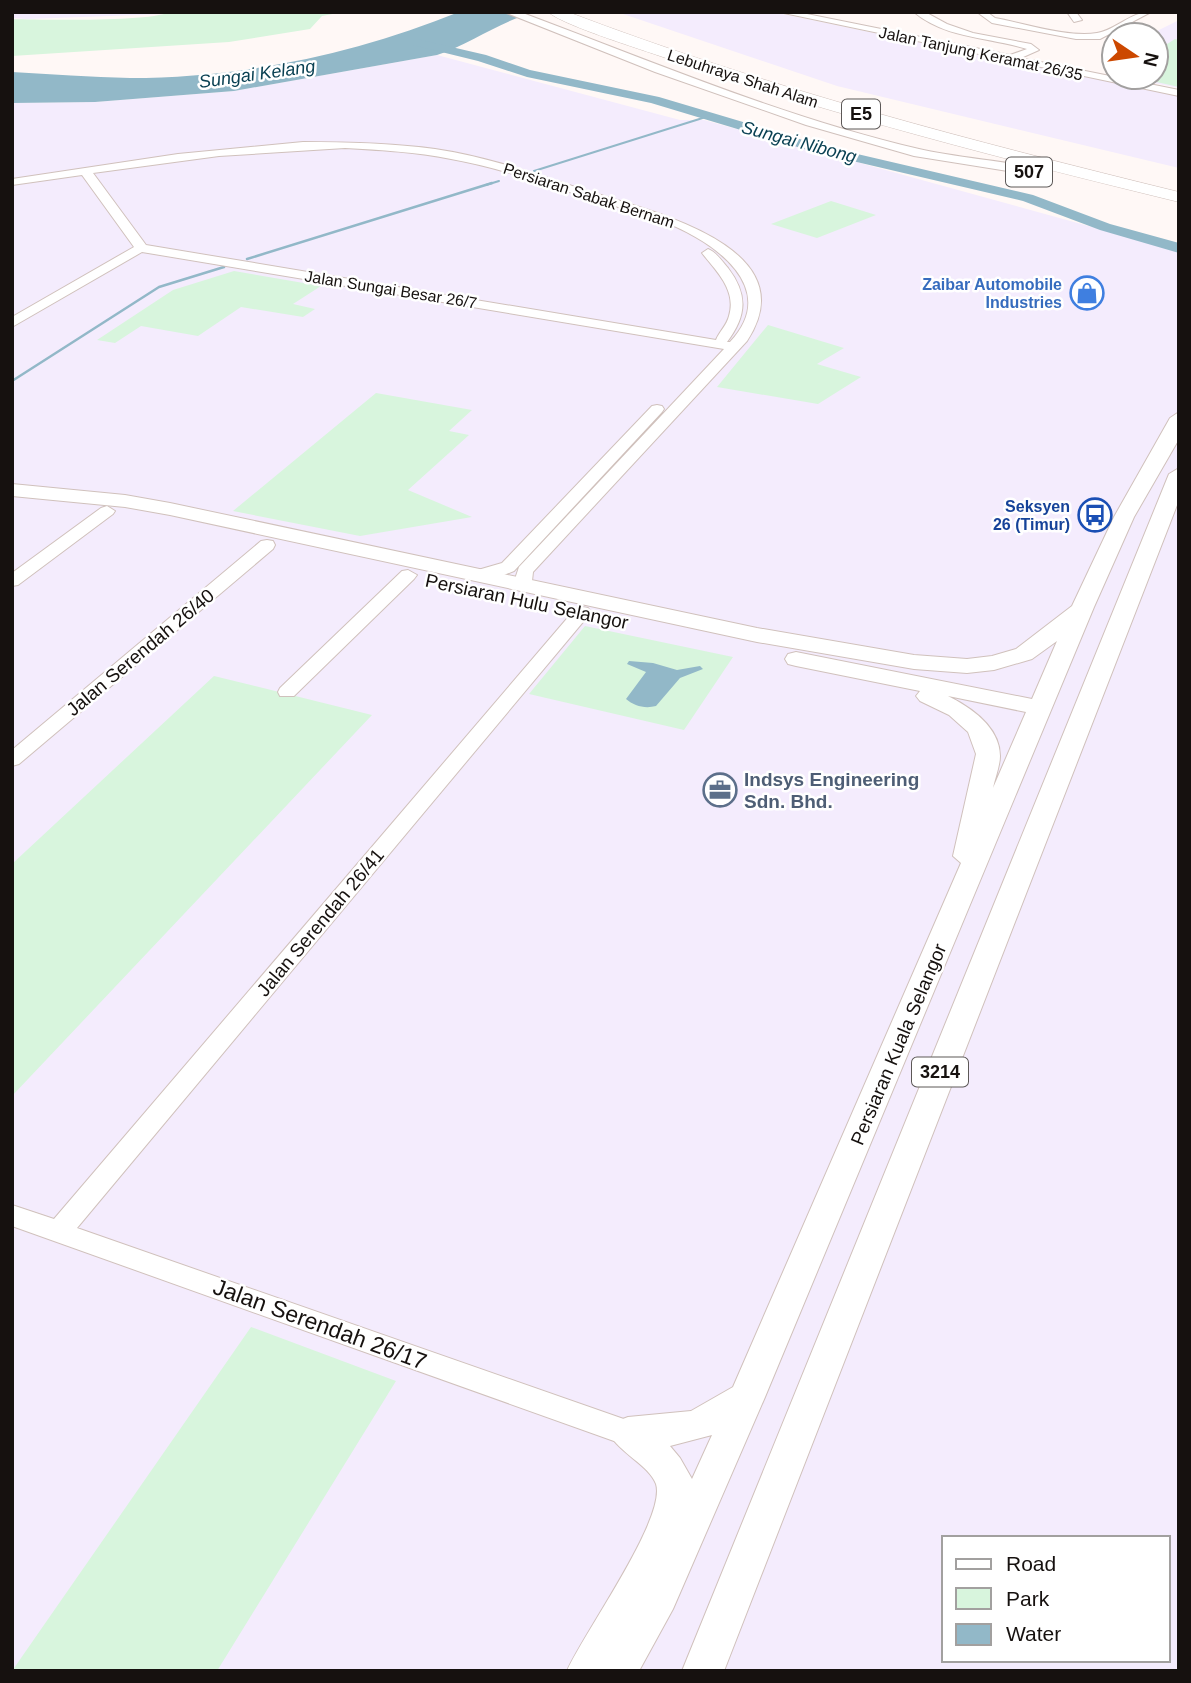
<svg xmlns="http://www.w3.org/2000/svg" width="1191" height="1683" font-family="Helvetica,sans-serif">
	<rect width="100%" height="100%" fill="#fff8f6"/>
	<path fill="#f4ecfd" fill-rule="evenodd" d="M12,12H221L27,19L12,18Z
		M629,12H773L1179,96V168L837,86L623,14Z
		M1179,20V88L1124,77H1156V35H1149Z
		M437,55L680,120H704L1179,251V1671H12V103L95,102L234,91ZM944,1538H1168V1660H944Z"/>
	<path fill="#d8f5dd" d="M169,12H343L322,16L310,29L229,42L12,56V19C39,20 151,22 169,12Z
		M1175,39L1179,40V87L1134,77H1156V51Z
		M831,201L876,215L817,238L771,224Z
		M234,271L321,286L293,304L315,309L303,317L241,307L198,336L141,326L115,343L97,340L173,290Z
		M768,325L844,348L817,364L861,377L818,404L717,387Z
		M376,393L472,410L449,431L469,435L408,490L472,517L360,536L233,511Z
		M585,626L733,657L684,730L529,694Z
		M214,676L372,715L12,1096V864Z
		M251,1327L396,1381L217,1671H12Z"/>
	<path fill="#92b8c8" d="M459,12H537C501,20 471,44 437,55L234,91L95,102L12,103V72C51,74 91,77 130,78C242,78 355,54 459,12Z
		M629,661L653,663L677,670L700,666L703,669L680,678L656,706C645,709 634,706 626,699L646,672L627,664Z"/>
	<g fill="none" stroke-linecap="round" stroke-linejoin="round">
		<path stroke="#92b8c8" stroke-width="2" d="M534,171L709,116
			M486,185L499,181"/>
		<path stroke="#92b8c8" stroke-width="2.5" d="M247,259L492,183
			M12,381L159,287L224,267"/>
		<path fill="#92b8c8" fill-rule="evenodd" d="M417,39L486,55L530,70L659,97L823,146L1033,195L1110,224L1179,243V253L1100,230L1023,201L814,152L651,103L527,77L478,61L413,45V41Z"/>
		<defs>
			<path id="minor" d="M779,12H797L1010,55L1027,49C989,37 946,39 914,12H925L947,24L973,33L1031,44L1039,50L1021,58L1179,90V96Z
				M977,12H987L995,18C1024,23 1068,38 1097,33C1116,30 1130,12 1151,12L1100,39H1076L992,23Z
				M1067,12H1076L1082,20L1074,22Z
				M303,142C347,142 391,143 435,149C490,157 541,176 594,193C654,212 808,248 747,341L533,572L532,581L537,587L534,591H522L514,582L519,567L724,349L142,252L12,327V317L134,247L82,175L12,185V179L178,154ZM345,148C381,150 416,152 451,159C497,167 541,183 585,197C612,206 640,212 667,223C714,242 781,288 730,342H727C747,316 748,294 728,268C722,261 716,252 708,249L702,253C716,271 737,290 729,316C727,325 719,332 716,340L146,245L93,173L219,156Z
				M657,405L662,406L664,409L662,412L514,571L499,577L471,580L468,576L471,572L502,563L652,406Z
				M107,506L115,511L113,514L18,585L12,586V573L101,508Z
				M267,540L273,541L275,545L273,549L19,764L12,766V750L261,541Z
				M408,570L417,575L414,579L294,696H280L278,692L280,688L402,571Z
				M582,607L588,608L591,612L588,616L77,1228L638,1424L643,1433L638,1442L628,1446L12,1226V1205L54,1219L576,608Z"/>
			<path id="major" d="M504,12H520C651,61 782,117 919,149C950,156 982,159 1014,164L1021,168L1014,172L914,156L806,125L655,72Z
				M1179,412V439L1134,517L1094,607L765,1397L673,1609L639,1671H567C583,1634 667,1518 656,1484C649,1465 619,1453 609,1433L615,1422L628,1417L691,1411L733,1387L961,863L953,856L976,754L968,732L949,715L920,701L916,696L920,691L796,666L788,664L785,659L788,654L796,652L1032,699L1057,641L1032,659L994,670L967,673L914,669L757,642L170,515L125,507L12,496V484L125,495L170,503L757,628L914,655L967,659L992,656L1016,649L1072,606L1114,517L1170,418ZM948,696L1026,712L993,788C995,778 1000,766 1000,756C1000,727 970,707 948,696ZM712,1435L692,1479L680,1458L670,1446Z
				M1179,468V500L724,1671H682L1169,474Z"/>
			<path id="highway" d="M548,12H568C767,88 972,141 1179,192V202C1003,159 828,114 657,55C634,47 563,25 548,12Z"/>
		</defs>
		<use href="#minor" stroke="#d0c1bc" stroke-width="2"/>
		<use href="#major" stroke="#d0c1bc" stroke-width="2"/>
		<use href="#highway" stroke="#d0c1bc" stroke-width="1"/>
		<use href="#minor" fill="#fff" fill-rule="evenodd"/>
		<use href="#major" fill="#fff" fill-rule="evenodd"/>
		<use href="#highway" fill="#fff" fill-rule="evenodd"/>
	</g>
	<defs>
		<symbol id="shop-ring" viewBox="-11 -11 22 22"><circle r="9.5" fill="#fff" stroke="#3f7fe0" stroke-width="1.5"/><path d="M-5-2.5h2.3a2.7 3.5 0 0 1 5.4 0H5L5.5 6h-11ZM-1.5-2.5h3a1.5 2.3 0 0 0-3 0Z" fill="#3f7fe0"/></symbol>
		<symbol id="bus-ring" viewBox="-11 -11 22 22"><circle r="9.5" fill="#fff" stroke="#1a4fb4" stroke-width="1.5"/><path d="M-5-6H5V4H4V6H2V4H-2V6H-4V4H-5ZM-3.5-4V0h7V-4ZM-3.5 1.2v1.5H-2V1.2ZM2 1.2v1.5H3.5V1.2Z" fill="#1a4fb4"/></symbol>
		<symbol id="office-ring" viewBox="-11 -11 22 22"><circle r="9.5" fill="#fff" stroke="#5c6f8a" stroke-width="1.5"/><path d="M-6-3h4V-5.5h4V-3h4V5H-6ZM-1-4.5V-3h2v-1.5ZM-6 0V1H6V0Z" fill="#5c6f8a"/></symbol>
	</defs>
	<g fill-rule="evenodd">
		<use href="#shop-ring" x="1068" y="274" width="38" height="38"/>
		<use href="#bus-ring" x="1076" y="496" width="38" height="38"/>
		<use href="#office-ring" x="701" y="771" width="38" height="38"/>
	</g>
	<g text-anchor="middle" stroke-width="5" stroke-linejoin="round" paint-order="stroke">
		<g font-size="16" fill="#16110f" stroke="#fff">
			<text transform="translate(981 53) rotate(12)" y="6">Jalan Tanjung Keramat 26/35</text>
			<text transform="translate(743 78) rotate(18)" y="6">Lebuhraya Shah Alam</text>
			<text transform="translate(589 195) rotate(18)" y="6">Persiaran Sabak Bernam</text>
			<text transform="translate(391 289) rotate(9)" y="6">Jalan Sungai Besar 26/7</text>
		</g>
		<g font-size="16" font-weight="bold" fill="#366cbe" stroke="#fff" text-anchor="end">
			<text x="1062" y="290">Zaibar Automobile<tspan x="1062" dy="18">Industries</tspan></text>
		</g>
		<g font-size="16" font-weight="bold" fill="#164399" stroke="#fff" text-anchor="end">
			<text x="1070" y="512">Seksyen<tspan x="1070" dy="18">26 (Timur)</tspan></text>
		</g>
		<g font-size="18" font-style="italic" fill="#0a4153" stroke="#fff">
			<text transform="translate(257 74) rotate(-8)" y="6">Sungai Kelang</text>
			<text transform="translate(799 142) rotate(15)" y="6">Sungai Nibong</text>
		</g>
		<g fill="#fff" stroke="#5c5857" stroke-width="2">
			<rect x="842" y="99.5" width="38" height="29" rx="5"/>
			<rect x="1006" y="157.5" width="46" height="29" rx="5"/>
			<rect x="912" y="1057.5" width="56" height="29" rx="5"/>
		</g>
		<g font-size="18" font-weight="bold" fill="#16110f">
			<text x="861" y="120">E5</text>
			<text x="1029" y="178">507</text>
			<text x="940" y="1078">3214</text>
		</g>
		<g font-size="19" fill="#16110f" stroke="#fff">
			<text transform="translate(527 601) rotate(12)" y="7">Persiaran Hulu Selangor</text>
			<text transform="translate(140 652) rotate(-40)" y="7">Jalan Serendah 26/40</text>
			<text transform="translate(320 922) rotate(-50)" y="7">Jalan Serendah 26/41</text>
			<text transform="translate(898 1044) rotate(-67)" y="7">Persiaran Kuala Selangor</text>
		</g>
		<g font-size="19" font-weight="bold" fill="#4e5e75" stroke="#fff" text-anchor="start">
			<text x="744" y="786">Indsys Engineering<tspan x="744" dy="22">Sdn. Bhd.</tspan></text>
		</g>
		<g font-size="23" fill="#16110f" stroke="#fff">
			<text transform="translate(320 1324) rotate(20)" y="8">Jalan Serendah 26/17</text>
		</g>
	</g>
	<rect width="1191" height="1683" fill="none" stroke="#16110f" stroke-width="28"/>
	<rect x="942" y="1536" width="228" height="126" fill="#ffffff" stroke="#a2a09f" stroke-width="2"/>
	<rect x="956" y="1559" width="35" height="10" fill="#ffffff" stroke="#a2a09f" stroke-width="2"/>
	<text x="1006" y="1571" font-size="21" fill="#16110f">Road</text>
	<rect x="956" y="1588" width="35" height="21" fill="#d8f5dd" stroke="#a2a09f" stroke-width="2"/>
	<text x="1006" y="1606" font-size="21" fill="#16110f">Park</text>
	<rect x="956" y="1624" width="35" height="21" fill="#92b8c8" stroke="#a2a09f" stroke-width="2"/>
	<text x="1006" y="1641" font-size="21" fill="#16110f">Water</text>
	<g transform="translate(1135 56) rotate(103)"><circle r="33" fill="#ffffff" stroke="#a2a09f" stroke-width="2"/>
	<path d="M0-5L12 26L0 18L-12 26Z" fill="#cc4800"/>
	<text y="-10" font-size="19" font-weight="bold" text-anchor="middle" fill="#16110f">N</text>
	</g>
</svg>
